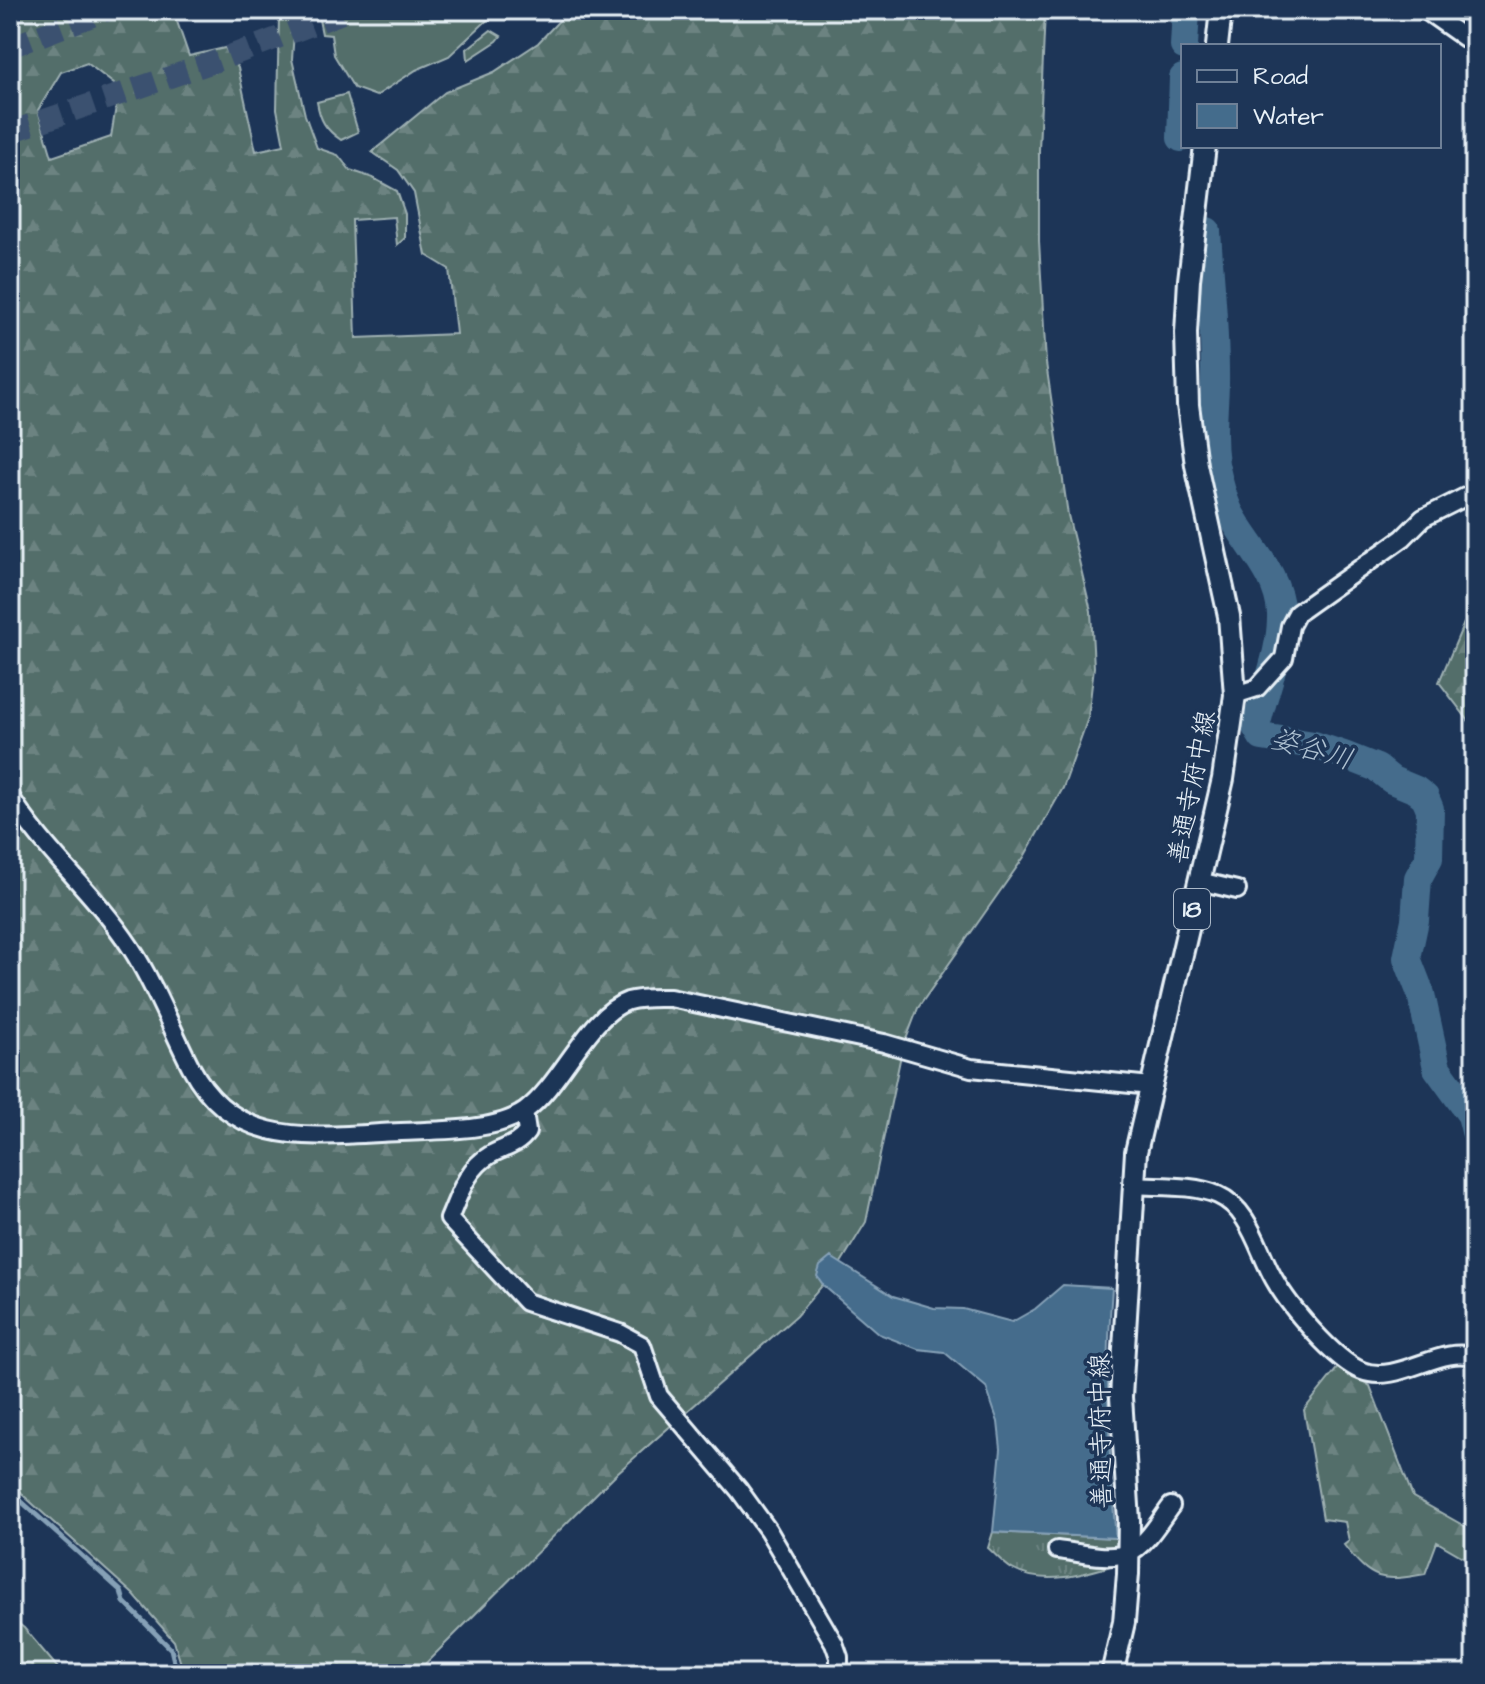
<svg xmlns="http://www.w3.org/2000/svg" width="1485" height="1684" font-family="'Architects Daughter','Klee One',sans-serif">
	<defs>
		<pattern id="grass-tufts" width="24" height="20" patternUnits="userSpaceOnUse" patternTransform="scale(2)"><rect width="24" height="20" fill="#536e6b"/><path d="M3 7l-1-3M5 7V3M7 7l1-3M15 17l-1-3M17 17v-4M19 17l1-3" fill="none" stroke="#6c8381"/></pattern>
		<pattern id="forest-firs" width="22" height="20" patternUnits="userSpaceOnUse" patternTransform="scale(2)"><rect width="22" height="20" fill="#536e6b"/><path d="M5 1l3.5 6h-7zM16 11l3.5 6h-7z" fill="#6c8381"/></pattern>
	</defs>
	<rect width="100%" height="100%" fill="#1d3557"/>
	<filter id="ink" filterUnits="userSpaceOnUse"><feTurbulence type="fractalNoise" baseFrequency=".0125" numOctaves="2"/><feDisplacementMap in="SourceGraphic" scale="16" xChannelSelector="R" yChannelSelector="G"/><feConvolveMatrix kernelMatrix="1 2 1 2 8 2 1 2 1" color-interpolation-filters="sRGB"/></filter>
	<g filter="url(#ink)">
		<path fill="url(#grass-tufts)" stroke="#9eb0b2" stroke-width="2" d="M993,1532L1116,1538L1117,1564C1085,1574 1044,1587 1012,1569C1004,1564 996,1555 988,1548Z"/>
		<path fill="url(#forest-firs)" stroke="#9eb0b2" stroke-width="2" fill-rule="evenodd" d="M10,10H173L189,56L225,48L238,68L256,151L284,145L277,109L279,17L295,19L292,59L305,115L317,148L338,155L350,170L373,178L397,191L405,214V238L397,245L394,217L352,220L356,338L456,334L449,269L426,255L414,193L398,170L372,152L445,92L494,72L538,43L569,10H1045L1039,150V241L1046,363L1068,515L1091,611L1094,667L1088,718L1063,788L1024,857L918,1008L902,1050L866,1222L839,1266L796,1316L617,1473L415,1674H184L174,1641L133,1594L24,1496L10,1477ZM87,63L119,88L111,137L52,157L38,110L61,72Z
			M491,30L501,36L497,41L468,60L467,49Z
			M347,94L358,132L341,140C325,129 320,120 317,102Z
			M1475,616V729L1439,682L1464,623Z
			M1339,1366L1370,1386L1413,1497L1475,1532V1564L1437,1542L1425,1574C1381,1582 1372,1581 1344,1545L1349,1541L1345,1522L1323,1519L1304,1410Z
			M10,1617L24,1628L63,1674H22L10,1661Z"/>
		<path fill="#536e6b" stroke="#9eb0b2" stroke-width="2" d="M317,10H498L449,56L416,70L376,96L354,88L334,55L331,35L322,34Z"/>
		<path fill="#446c8c" stroke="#86a1b7" stroke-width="2" d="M831,1257L893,1296L934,1308L963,1309L1012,1322L1035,1309L1063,1285L1112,1288C1105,1372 1108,1454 1116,1538L993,1532L1001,1449L998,1422L986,1387L944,1352L918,1349L879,1334L824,1286L817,1276L820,1266Z"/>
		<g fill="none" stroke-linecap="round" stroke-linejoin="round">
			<path stroke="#86a1b7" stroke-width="5" d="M10,1487L22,1502L121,1591L124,1602L171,1649L177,1674"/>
			<path stroke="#446c8c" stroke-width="28" d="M1184,46L1186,10
				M1181,138L1183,78
				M1207,231C1210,282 1216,334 1215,385C1214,413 1211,435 1215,464C1218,478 1223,498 1229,511C1246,545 1279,573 1281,614C1282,651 1264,691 1256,727L1262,737L1314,745L1344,755L1377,768L1392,780L1416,790L1425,797L1430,809L1429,858L1418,878L1415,920L1407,958L1421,994L1437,1068L1471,1115L1475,1131"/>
			<path stroke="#3b516f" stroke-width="22" stroke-dasharray="22 11" stroke-linecap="butt" d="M10,47L108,10
				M10,132L222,59L350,10"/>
			<defs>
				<path id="minor" d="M1425,10L1475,45
					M1235,695L1257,688L1284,658L1290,626L1297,613L1403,538L1423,518L1475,492
					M10,796C44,851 95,893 131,948C155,985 171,1028 191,1067C236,1153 320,1135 401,1132C437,1130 495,1132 525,1111C562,1084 588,1015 628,1001C641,997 657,998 670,998L884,1043L971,1068L1151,1086
					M1199,881L1237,890
					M524,1112L527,1132C517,1146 504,1147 490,1155C466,1169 459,1196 449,1219L526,1302L620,1333L642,1345L659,1396L739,1490L768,1530L834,1643L839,1657V1674
					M1133,1185C1159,1187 1193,1184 1218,1195C1250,1209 1258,1251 1274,1279C1289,1306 1334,1360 1362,1371C1399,1385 1441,1344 1475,1357
					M1057,1550C1078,1552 1108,1561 1128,1553C1146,1546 1160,1520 1171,1506
					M10,1671L13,1674"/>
				<path id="major" d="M1217,46L1221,10
					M1112,1674L1124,1622L1128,1574L1129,1521L1121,1397L1136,1152L1223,779L1235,695L1229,616L1196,465L1188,405L1186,333L1189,280L1205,146"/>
			</defs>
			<use href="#minor" stroke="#e8f1f8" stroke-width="22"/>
			<use href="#major" stroke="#e8f1f8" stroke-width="26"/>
			<use href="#minor" stroke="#1d3557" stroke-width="16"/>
			<use href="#major" stroke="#1d3557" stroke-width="20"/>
		</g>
	</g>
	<g text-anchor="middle" stroke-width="7" stroke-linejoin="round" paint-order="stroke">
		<rect fill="#1d3557" stroke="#abb9c8" stroke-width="2" x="1174" y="889" width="36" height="40" rx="6"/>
		<g font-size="24" font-weight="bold" fill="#e8f1f8">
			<text x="1192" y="917">18</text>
		</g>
		<g font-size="26" fill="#e8f1f8" stroke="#1d3557">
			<text transform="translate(1191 787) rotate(-79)" y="9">善通寺府中線</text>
			<text transform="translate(1100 1431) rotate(-91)" y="9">善通寺府中線</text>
		</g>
		<g font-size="28" font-style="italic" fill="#afc2d2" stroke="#1d3557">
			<text transform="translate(1312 748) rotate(16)" y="10">姿谷川</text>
		</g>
	</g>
	<rect width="1485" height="1684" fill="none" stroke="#1d3557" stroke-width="40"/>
	<rect x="20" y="20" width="1445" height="1644" fill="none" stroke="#e8f1f8" stroke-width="3" filter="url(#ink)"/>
	<rect x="1181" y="44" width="260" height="104" fill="#1d3557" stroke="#6e8097" stroke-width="2"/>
	<rect x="1197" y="70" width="40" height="12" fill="#1d3557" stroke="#6e8097" stroke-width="2"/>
	<text x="1253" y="84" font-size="24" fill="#e8f1f8">Road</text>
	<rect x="1197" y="104" width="40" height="24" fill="#446c8c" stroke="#6e8097" stroke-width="2"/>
	<text x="1253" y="124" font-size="24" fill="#e8f1f8">Water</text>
</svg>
